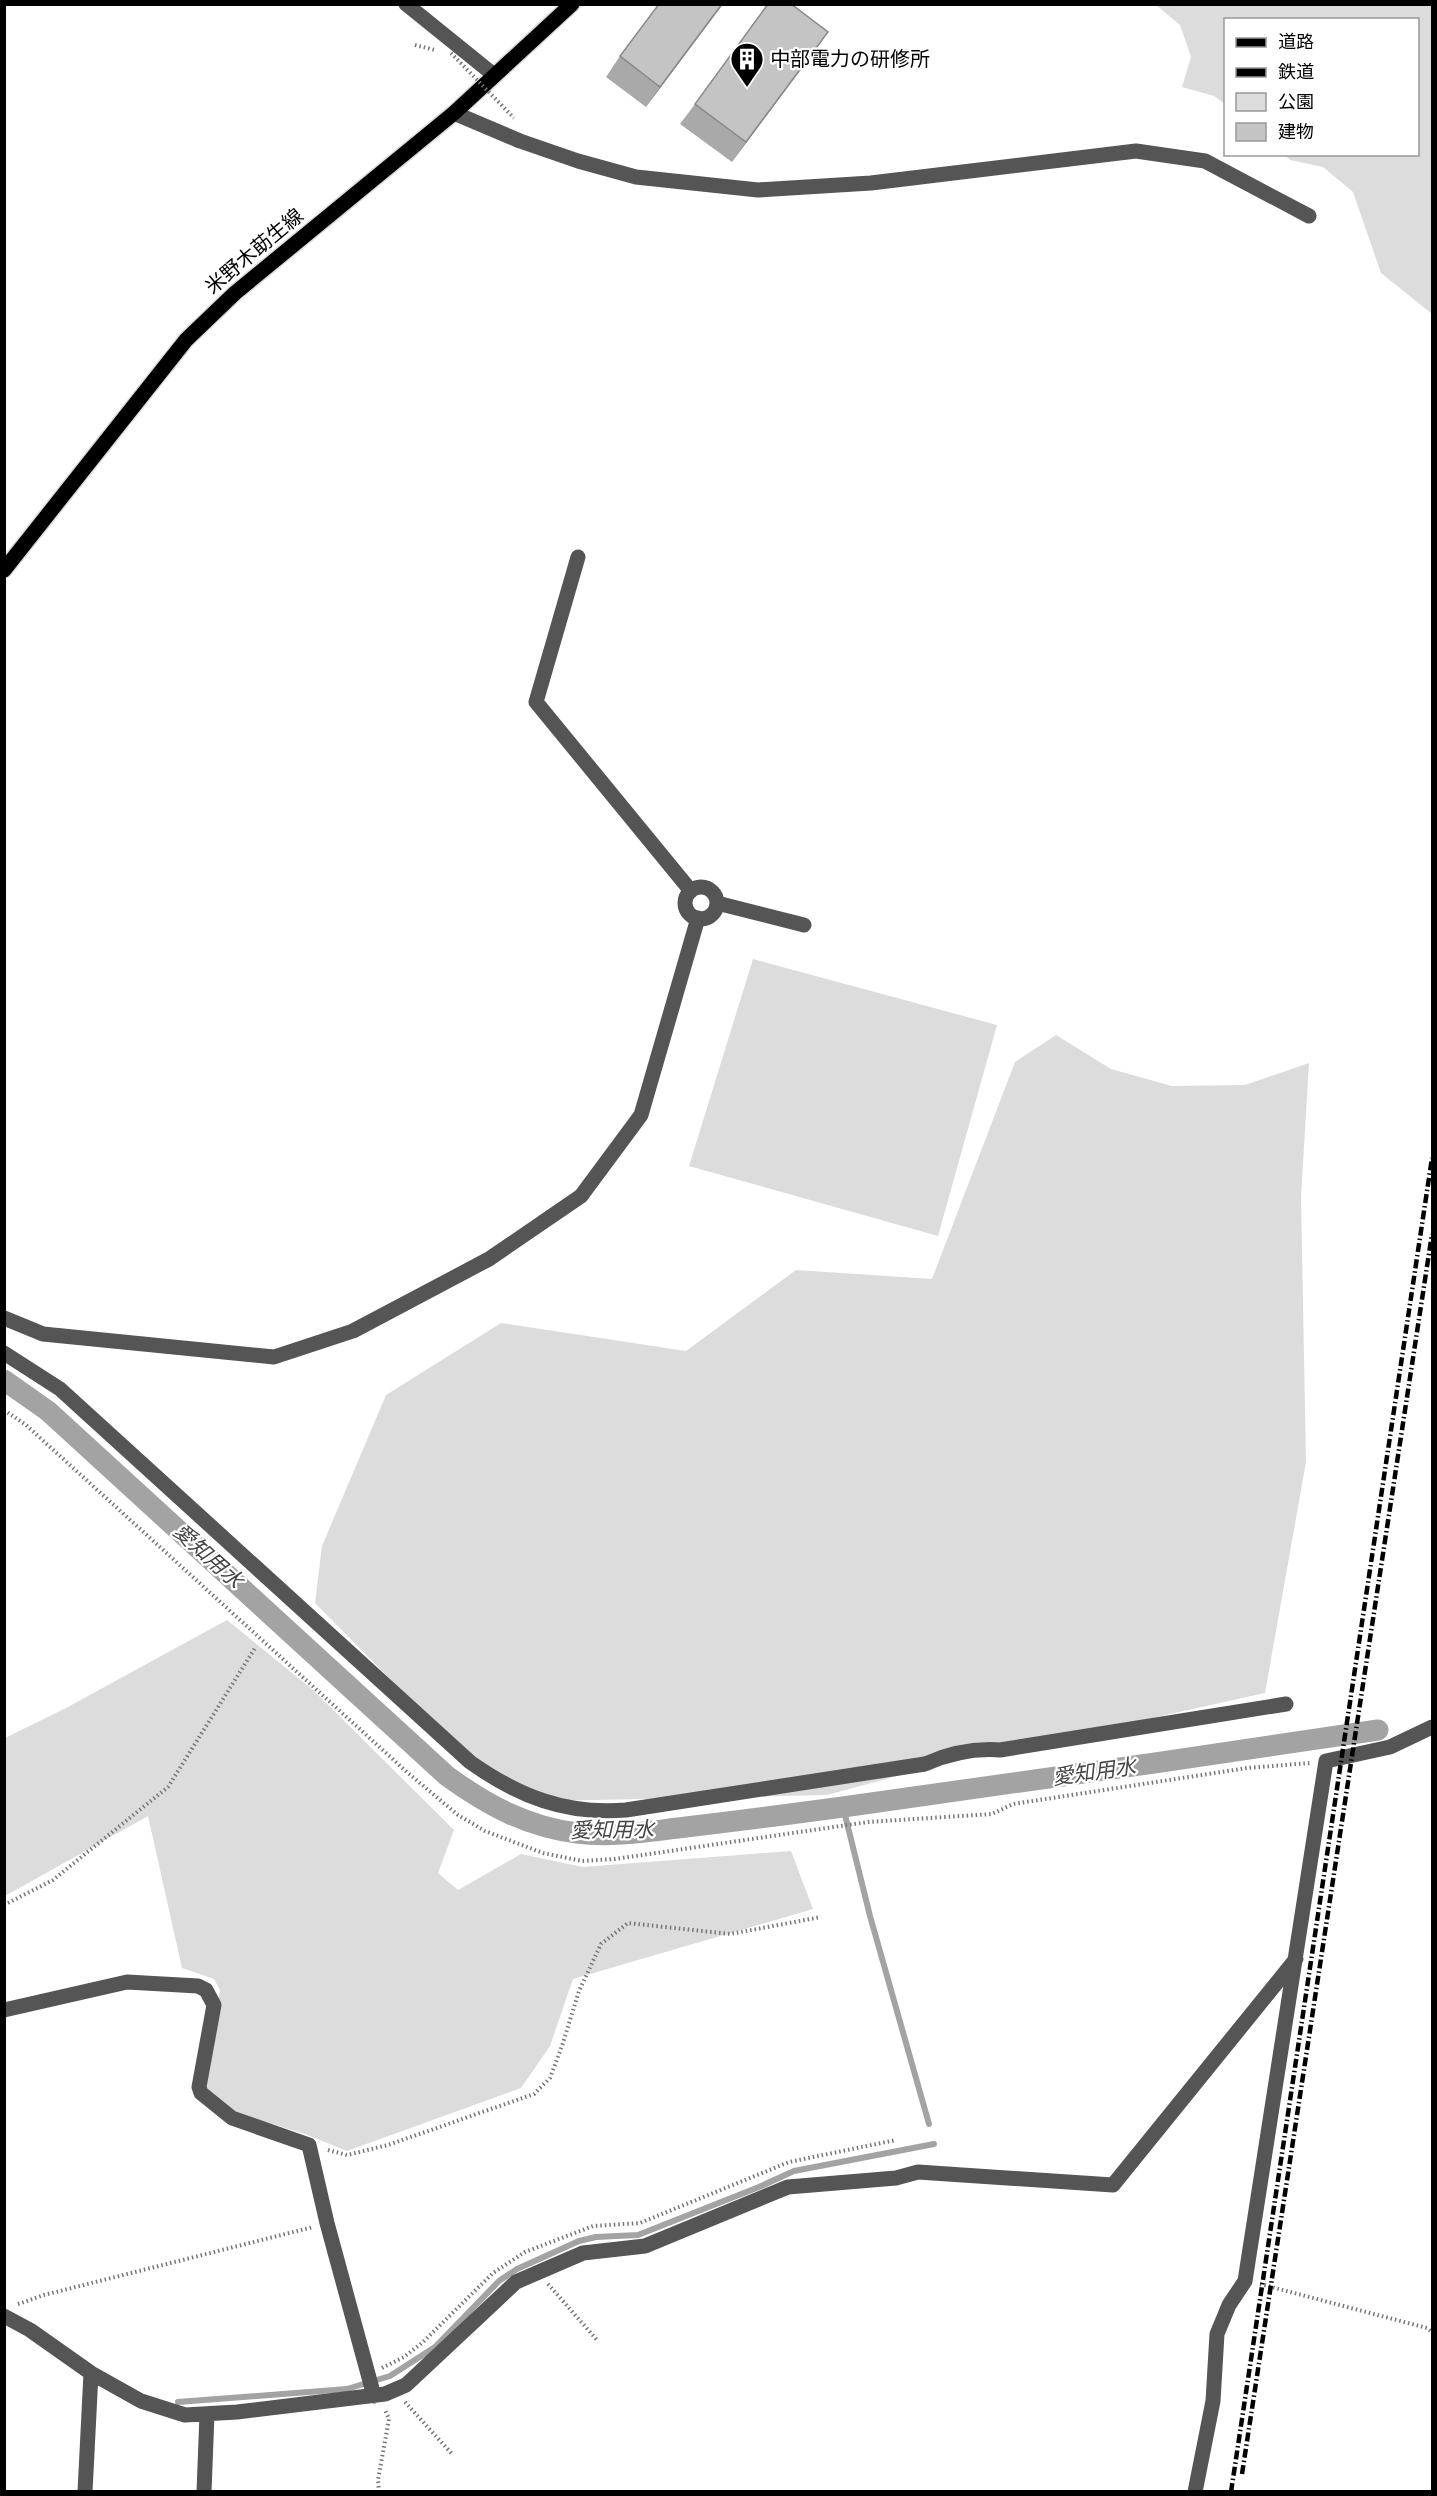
<svg xmlns="http://www.w3.org/2000/svg" width="1437" height="2496" font-family="Montserrat,'Noto Sans JP',sans-serif">
	<rect width="100%" height="100%" fill="#fff"/>
	<path fill="#dcdcdc" d="M1156,5H1432V314L1381,273L1353,192L1323,167L1290,160L1285,155L1418,154V20H1226L1225,104L1214,96L1182,87L1191,57L1180,25Z
		M753,959L997,1025L938,1236L689,1166Z
		M1056,1035L1111,1069L1172,1086L1245,1085L1309,1063L1301,1197L1306,1462L1265,1693L934,1766L827,1795L549,1801L466,1756L315,1603L322,1546L386,1395L501,1323L686,1351L796,1270L932,1279L1015,1062Z
		M227,1620L313,1690L454,1830L438,1873L458,1890L521,1854L583,1867L791,1851L813,1909L573,1979L550,2046L521,2088L347,2151L305,2134L237,2113L204,2091L220,1990L214,1979L182,1968L148,1816L5,1896V1738L66,1708Z"/>
	<g fill="none" stroke-linecap="round" stroke-linejoin="round">
		<path stroke="#a3a3a3" stroke-width="6" d="M843,1807L870,1916L929,2124
			M178,2402L347,2389L390,2376L435,2347L499,2281L517,2269L579,2241L596,2237L638,2235L759,2187L794,2171L934,2144"/>
		<path stroke="#a3a3a3" stroke-width="21" d="M4,1380L48,1411L447,1776C487,1805 527,1827 577,1833C612,1838 651,1831 686,1827C738,1821 791,1814 843,1807C1021,1782 1200,1757 1378,1730"/>
		<defs>
			<path id="major" d="M4,570L186,340L235,293L454,113L572,4"/>
		</defs>
		<use href="#major" stroke="#dbdbdb" stroke-width="18"/>
		<path stroke="#777" stroke-width="4" stroke-dasharray="1.5 3" stroke-linecap="butt" d="M415,45L435,50
			M4,1410L26,1425L408,1773L458,1815L485,1831L543,1853L582,1861L615,1859L868,1822L992,1814L1013,1804L1247,1768L1310,1763
			M4,1905L53,1880L168,1787L255,1648
			M328,2150L347,2155L388,2145L534,2094L550,2078L562,2046L579,1991L601,1944L628,1923L730,1934L821,1917
			M548,2284L597,2340
			M1260,2284L1427,2328L1432,2332
			M18,2304L44,2295L313,2227
			M382,2368L404,2357L422,2343L493,2273L525,2252L593,2226L640,2223L789,2162L896,2140
			M405,2402L453,2455
			M379,2492L378,2480L389,2419L385,2410"/>
		<path stroke="#555" stroke-width="15" d="M406,4L494,75
			M454,113L520,141L578,161L636,177L758,190L871,183L1136,151L1205,161L1309,216
			M578,557L536,702L691,891
			M685 903a16 16 0 1 1 32 0a16 16 0 1 1-32 0Z
			M717,903L804,925
			M4,1318L43,1334L274,1357L353,1331L489,1259L581,1196L641,1115L698,918
			M4,1353L60,1389L470,1762C518,1796 565,1815 626,1810L925,1764C950,1753 973,1748 1000,1750L1286,1704
			M4,2010L127,1982L198,1986L206,1990L214,2005L199,2087L201,2093L232,2118L309,2145L327,2223L374,2396
			M4,2316L30,2330L91,2373L141,2401L185,2415L237,2412L385,2394L406,2385L516,2282L583,2253L645,2246L788,2187L896,2178L918,2172L1113,2185L1296,1959
			M85,2492L91,2373
			M204,2492L207,2414
			M1195,2492L1213,2401L1217,2334L1229,2305L1245,2281L1326,1761L1390,1747L1432,1727"/>
		<use href="#major" stroke="#000" stroke-width="15"/>
		<path stroke="#000" stroke-width="4.5" stroke-dasharray="9 3 1.5 3" stroke-linecap="butt" d="M1242,2474L1432,1234
			M1231,2492L1432,1158"/>
		<path stroke="#777" stroke-width="4" stroke-dasharray="1.5 3" stroke-linecap="butt" d="M451,53L514,118"/>
	</g>
	<path fill="#a9a9a9" d="M723,4L646,107L606,77L620,56Z
		M828,32L732,162L680,124L695,104Z"/>
	<path fill="#898989" d="M722,4H723L646,107L660,87Z
		M828,32L814,52L732,162L746,142Z"/>
	<path fill="#c4c4c4" stroke="#898989" stroke-width="1.5" d="M659,4H722L660,87L620,56Z
		M768,4H791L828,32L746,142L695,104Z"/>
	<defs>
		<symbol id="building-pin" viewBox="-11 -11 22 30"><path d="M0 17L-7.5 6A9.5 9.5 0 1 1 7.5 6Z" fill="#000" stroke="#fff"/><path d="M-4-6H4V6H1V3H-1V6H-4ZM-2.5-4.3h1.7v1.8h-1.7ZM.8-4.3h1.7v1.8H.8ZM-2.5-1h1.7V.8h-1.7ZM.8-1h1.7V.8H.8Z" fill="#fff"/></symbol>
	</defs>
	<g fill-rule="evenodd">
		<use href="#building-pin" x="728" y="40" width="38" height="52"/>
	</g>
	<g text-anchor="middle" stroke-width="4.5" stroke-linejoin="round" paint-order="stroke">
		<g font-size="20" fill="#000" stroke="#fff" text-anchor="start">
			<text x="770" y="66">中部電力の研修所</text>
		</g>
		<g font-size="20" fill="#000" stroke="#fff">
			<text transform="translate(254 251) rotate(-40)" y="7">米野木莇生線</text>
		</g>
		<g font-size="21" font-style="italic" fill="#444" stroke="#fff">
			<text transform="translate(208 1556) rotate(42)" y="7">愛知用水</text>
			<text transform="translate(1094 1772) rotate(-8)" y="7">愛知用水</text>
			<text transform="translate(612 1830) rotate(-1)" y="7">愛知用水</text>
		</g>
	</g>
	<rect width="1437" height="2496" fill="none" stroke="#000000" stroke-width="12"/>
	<rect x="1224" y="18" width="195" height="138" fill="#ffffff" stroke="#999999" stroke-width="1.5"/>
	<rect x="1236" y="38" width="30" height="9" fill="#000000" stroke="#999999" stroke-width="1.5"/>
	<text x="1278" y="48" font-size="18" fill="#000000">道路</text>
	<rect x="1236" y="68" width="30" height="9" fill="#000000" stroke="#999999" stroke-width="1.5"/>
	<text x="1278" y="78" font-size="18" fill="#000000">鉄道</text>
	<rect x="1236" y="93" width="30" height="18" fill="#dcdcdc" stroke="#999999" stroke-width="1.5"/>
	<text x="1278" y="108" font-size="18" fill="#000000">公園</text>
	<rect x="1236" y="123" width="30" height="18" fill="#c4c4c4" stroke="#999999" stroke-width="1.5"/>
	<text x="1278" y="138" font-size="18" fill="#000000">建物</text>
</svg>
